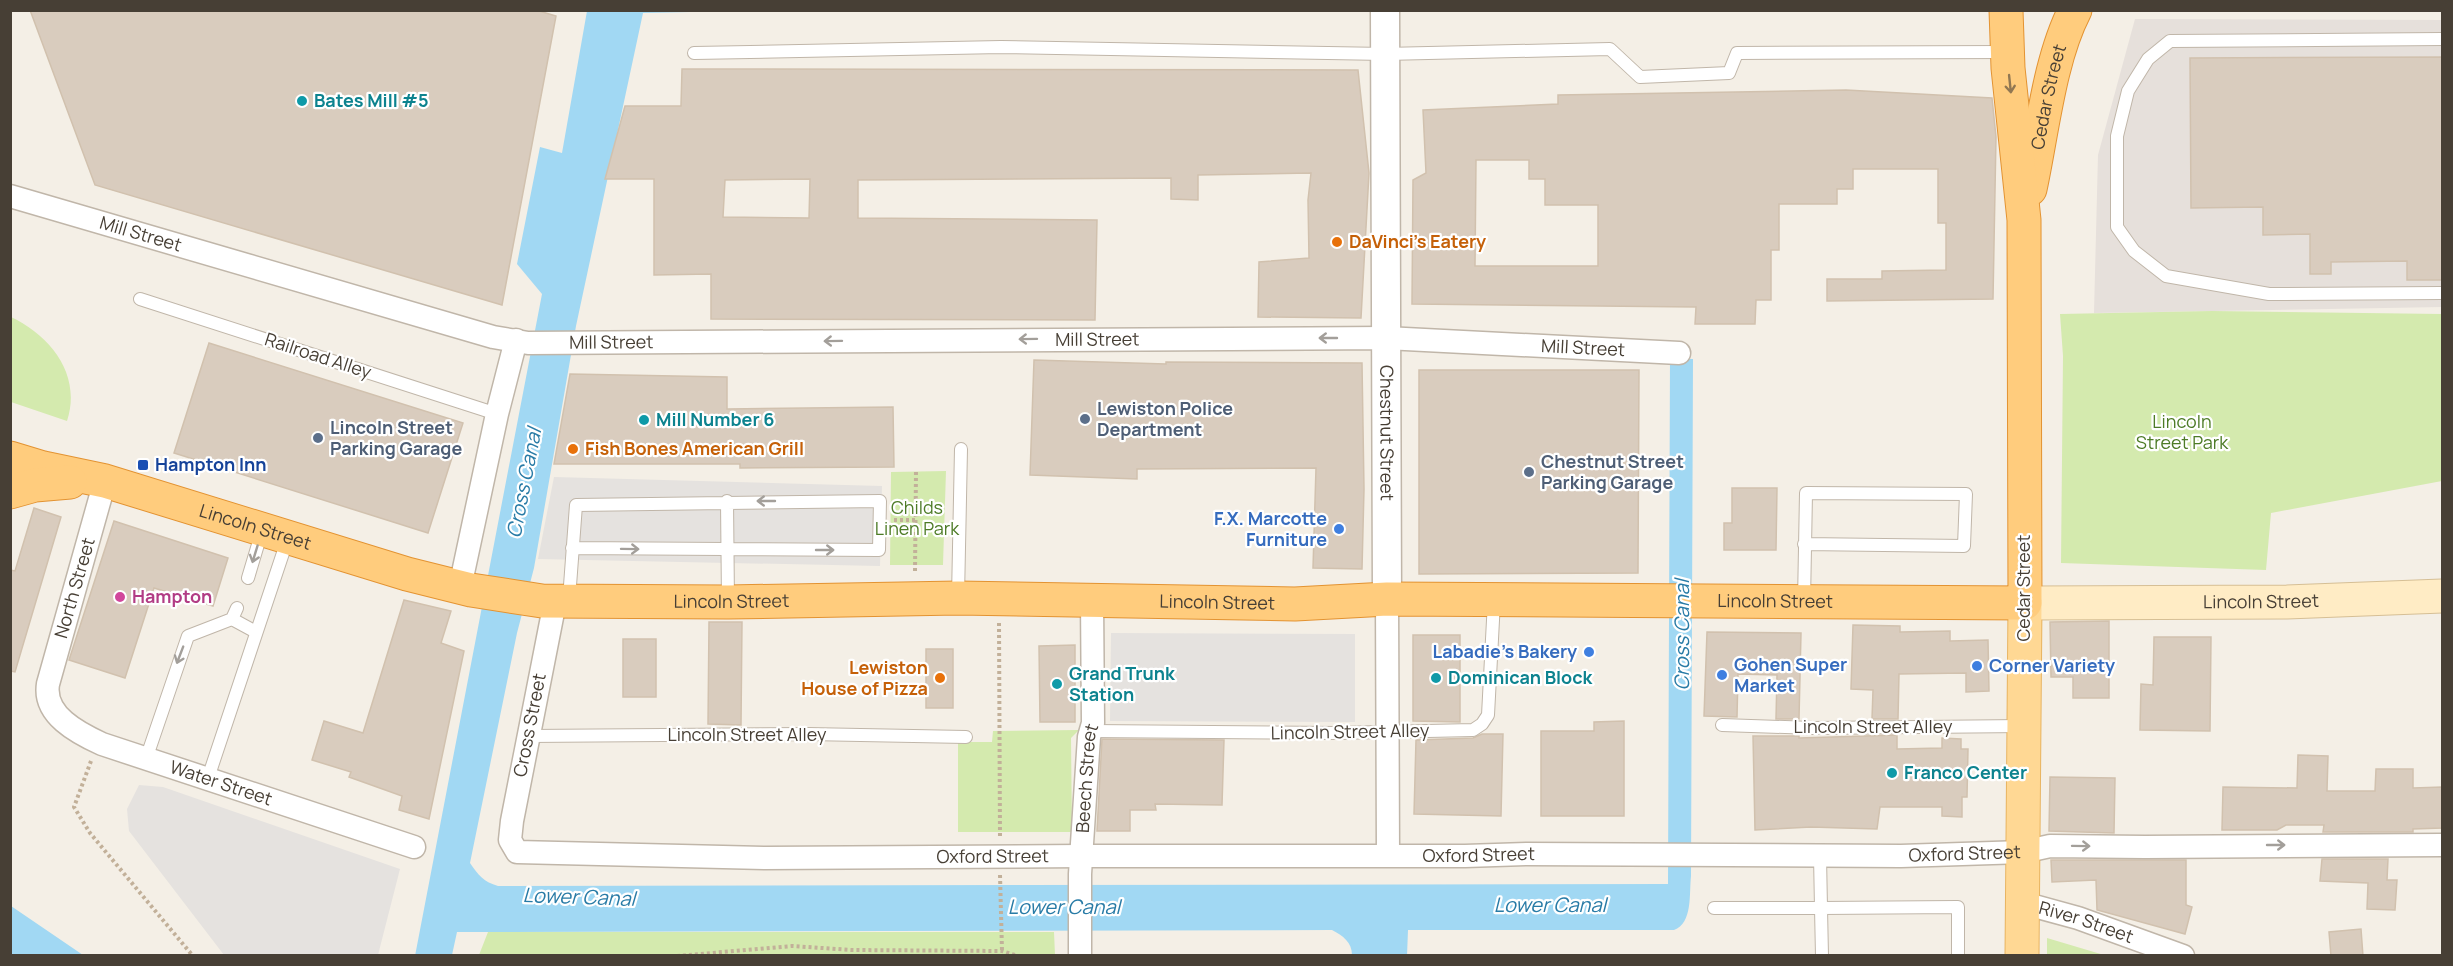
<svg xmlns="http://www.w3.org/2000/svg" width="2453" height="966" font-family="Manrope,sans-serif">
	<rect width="100%" height="100%" fill="#f4efe6"/>
	<path fill="#e6e0db" d="M2135,19L2442,20V307L2094,313L2098,155Z"/>
	<path fill="#d4eaae" d="M2212,311L2442,314V481L2271,513L2266,570L2061,563L2063,356L2060,314Z
		M11,317C51,336 82,375 67,421L11,402Z
		M946,471L943,565H890L891,472Z
		M1079,730L1071,738L1072,832H958V742H992L993,731Z
		M488,932H1054L1055,955H479Z
		M2047,938L2104,955H2047Z"/>
	<path fill="#e5e2df" d="M554,477L882,486L880,566L538,559Z
		M1111,633L1355,634V722L1110,721Z
		M139,785L163,787L400,869L378,955H224L129,831L127,809Z"/>
	<path fill="#a1d8f3" d="M587,11H738L643,13L576,326L534,568L517,633L470,863C478,875 484,882 498,886L1668,884L1670,358L1693,359L1691,876C1689,894 1693,923 1674,930H1408L1407,956L1352,955C1352,942 1343,936 1332,930L457,932L452,955L415,956L542,294L517,264L540,147L562,153Z
		M10,906H11L83,955H11Z"/>
	<path fill="#d9ccbe" stroke="#d1c1ae" stroke-width="1.5" fill-rule="evenodd" d="M30,10H536L556,16L502,305L95,185Z
		M2442,57V280H2407V261L2331,262V274H2310V234L2263,235V207L2191,208L2190,58Z
		M682,69L1358,70L1369,173L1361,318L1258,317L1259,262L1309,258L1308,200L1311,173L1198,175V200L1171,199V178L858,180V218L1097,220L1095,320L711,319V274L654,275V179H605L625,106H681ZM810,179L809,218L723,217L725,180Z
		M1846,90L1992,98L1996,137L1993,299L1827,301V279H1882V271L1946,270V223H1938V169H1853V189H1837V204H1779V250H1771V300H1756L1755,324H1695L1696,307L1412,304L1413,180L1426,173L1423,110L1558,104V95ZM1476,160H1529V179H1545V205H1598V266H1475Z
		M209,343L463,423L428,533L174,453Z
		M1034,360L1166,364V362L1362,363L1364,489L1362,569L1313,568L1316,468L1137,469V479L1030,475Z
		M1419,370H1639L1638,573L1419,574Z
		M570,374L727,377V409L893,407L894,467L740,468V464H554Z
		M1732,488H1777L1776,550H1724V523H1732Z
		M34,508L61,517L15,672L10,671V570L15,571Z
		M114,521L228,558L213,606L154,588L125,678L69,660Z
		M404,600L451,611L441,643L464,651L429,819L399,810L402,796L349,777L351,772L312,760L324,721L363,733Z
		M2109,621V698H2073V677H2051L2050,622Z
		M709,622H742L741,725L708,724Z
		M1853,625L1900,626V632L1950,631V641L1988,640L1989,691L1966,692V673L1899,674L1898,719H1872L1873,690L1851,689Z
		M1707,632L1801,633L1799,719H1776L1777,675L1738,674L1737,717L1704,716Z
		M1413,635H1460V722L1413,721Z
		M2154,637H2211L2210,731L2140,730L2141,684L2153,685Z
		M623,639H656V697H623Z
		M1075,645V722H1040L1039,646Z
		M926,649H953V708H926Z
		M1624,721V816H1541V731H1594V722Z
		M1482,734H1503L1501,816L1414,814L1416,740L1473,738Z
		M1897,735V749L1942,748V738L1961,739V749H1968L1967,797H1962V817L1942,816V807H1880L1877,829L1811,827L1755,830L1753,736H1799V738Z
		M1102,739L1224,740L1222,805L1155,804L1156,810H1130V831H1097Z
		M2298,755L2328,756L2327,791H2375L2376,769H2413V788L2442,787V828L2413,829V832H2323L2324,825H2286L2277,830H2222L2223,787L2297,788Z
		M2050,777L2115,778L2114,833L2049,831Z
		M2322,859H2388L2387,880H2397L2395,910L2367,909L2368,883L2320,881Z
		M2051,860H2186V905L2192,907L2185,934L2097,910L2096,880L2052,882Z
		M2361,929L2363,956H2331L2329,932Z"/>
	<g fill="none" stroke-linecap="round" stroke-linejoin="round">
		<defs>
			<path id="service" d="M2442,39L2170,41L2148,59L2128,91L2117,136V227L2134,251L2166,276L2269,294L2442,293
				M694,53L1001,47L1385,54L1610,49L1640,77L1729,73L1737,53L2006,52
				M140,299L497,414
				M727,501L728,601
				M1804,544L1964,546L1966,494L1806,493L1804,602
				M248,578L262,531
				M958,597L961,449
				M569,599L576,505L880,501L879,550L572,548
				M232,619L256,632
				M1722,725L1813,728L2024,726
				M1091,731L1337,733L1473,730L1482,724L1488,715L1494,601
				M528,736L808,734L966,737
				M146,759L188,636L232,619L237,608
				M208,778L288,538
				M1820,856L1821,908L1958,907V956
				M1714,908H1821L1822,956"/>
			<g id="minor">
				<path id="s1" d="M10,196L493,337L528,343L1386,338L1679,353"/>
				<path id="s2" d="M105,481L48,684C43,715 78,733 102,744L414,847"/>
				<path d="M460,587L497,414L516,340"/>
				<path d="M1387,599L1388,855"/>
				<path id="s3" d="M555,602L512,821L510,840L517,852L765,858L1083,856H1465L1527,854L1901,856L2023,852L2050,846L2145,847L2442,845"/>
				<path id="s4" d="M2023,903L2078,918L2183,956"/>
				<path id="s5" d="M1080,956V874L1089,737L1093,723L1092,600"/>
			</g>
			<g id="tertiary">
				<path id="s6" d="M1385,10L1387,599"/>
			</g>
			<g id="secondary">
				<path id="s7" d="M2025,603L2287,602L2442,596"/>
			</g>
			<path id="primary" d="M2022,956L2025,603"/>
			<g id="trunk">
				<path id="s8" d="M2030,189C2042,134 2049,60 2075,10"/>
				<path id="s9" d="M10,458L43,468L105,481L407,574L471,590L542,601L728,602L958,598L1295,604L1387,599L2025,603L2024,220L2008,68L2006,10"/>
				<path d="M10,492L35,485L70,482"/>
			</g>
		</defs>
		<use href="#service" stroke="#c0b6a9" stroke-width="14"/>
		<use href="#minor" stroke="#c0b6a9" stroke-width="25"/>
		<use href="#tertiary" stroke="#c0b6a9" stroke-width="31"/>
		<use href="#secondary" stroke="#d6bf95" stroke-width="35"/>
		<use href="#primary" stroke="#e8b461" stroke-width="35"/>
		<use href="#trunk" stroke="#e39332" stroke-width="35"/>
		<path stroke="#c2b099" stroke-width="4" stroke-dasharray="3 3" stroke-linecap="butt" d="M894,520H915
			M915,571L916,471
			M999,623L1000,838
			M91,761L74,807L90,833L193,956
			M1000,875L1002,951
			M677,956L792,946L852,950L1002,951L1018,956"/>
		<use href="#service" stroke="#fff" stroke-width="12"/>
		<use href="#minor" stroke="#fff" stroke-width="22"/>
		<use href="#tertiary" stroke="#fff" stroke-width="28"/>
		<use href="#secondary" stroke="#ffecc5" stroke-width="33"/>
		<use href="#primary" stroke="#ffd894" stroke-width="33"/>
		<use href="#trunk" stroke="#ffcc7d" stroke-width="33"/>
	</g>
	<defs><path id="oneway-shaft" d="M-6 0H5M1.5-3L5.5 0L1.5 3" fill="none" stroke-width="1.6" stroke-linecap="round" stroke-linejoin="round" transform="scale(1.5)"/></defs>
	<use stroke="#917752" href="#oneway-shaft" transform="translate(2010 84) rotate(84)"/>
	<g stroke="#a39f9a">
		<use href="#oneway-shaft" transform="translate(1328 338) rotate(-180)"/>
		<use href="#oneway-shaft" transform="translate(1028 339) rotate(179)"/>
		<use href="#oneway-shaft" transform="translate(833 341) rotate(179)"/>
		<use href="#oneway-shaft" transform="translate(766 501) rotate(180)"/>
		<use href="#oneway-shaft" transform="translate(630 549) rotate(1)"/>
		<use href="#oneway-shaft" transform="translate(825 550)"/>
		<use href="#oneway-shaft" transform="translate(255 554) rotate(107)"/>
		<use href="#oneway-shaft" transform="translate(180 655) rotate(111)"/>
		<use href="#oneway-shaft" transform="translate(2276 845)"/>
		<use href="#oneway-shaft" transform="translate(2081 846) rotate(1)"/>
	</g>
	<g fill="#0f9aa8" stroke="#fff" stroke-width="2">
		<circle cx="302" cy="101" r="6"/>
		<circle cx="644" cy="420" r="6"/>
		<circle cx="1436" cy="678" r="6"/>
		<circle cx="1057" cy="684" r="6"/>
		<circle cx="1892" cy="773" r="6"/>
	</g>
	<g fill="#e8710a" stroke="#fff" stroke-width="2">
		<circle cx="1337" cy="242" r="6"/>
		<circle cx="573" cy="449" r="6"/>
		<circle cx="940" cy="678" r="6"/>
	</g>
	<g fill="#5c6f8a" stroke="#fff" stroke-width="2">
		<circle cx="1085" cy="419" r="6"/>
		<circle cx="318" cy="438" r="6"/>
		<circle cx="1529" cy="472" r="6"/>
	</g>
	<rect fill="#1a4fb4" stroke="#fff" stroke-width="2" x="137" y="459" width="12" height="12" rx="3"/>
	<g fill="#3f7fe0" stroke="#fff" stroke-width="2">
		<circle cx="1339" cy="529" r="6"/>
		<circle cx="1589" cy="652" r="6"/>
		<circle cx="1977" cy="666" r="6"/>
		<circle cx="1722" cy="675" r="6"/>
	</g>
	<circle fill="#d1479c" stroke="#fff" stroke-width="2" cx="120" cy="597" r="6"/>
	<g text-anchor="middle" stroke-width="4.5" stroke-linejoin="round" paint-order="stroke">
		<g font-size="18" fill="#473f35" stroke="#fff">
			<text dy="6" stroke="none"><textPath href="#s8" startOffset="94">Cedar Street</textPath></text>
			<text dy="6" stroke="none"><textPath href="#s1" startOffset="136">Mill Street</textPath></text>
			<text dy="6" stroke="none"><textPath href="#s1" startOffset="1108">Mill Street</textPath></text>
			<text dy="6" stroke="none"><textPath href="#s1" startOffset="622">Mill Street</textPath></text>
			<text dy="6" stroke="none"><textPath href="#s1" startOffset="1594">Mill Street</textPath></text>
			<text transform="translate(318 356) rotate(18)" y="6">Railroad Alley</text>
			<text dy="6" stroke="none"><textPath href="#s6" startOffset="423">Chestnut Street</textPath></text>
			<text dy="6" stroke="none"><textPath href="#s9" startOffset="255">Lincoln Street</textPath></text>
			<text transform="translate(75 588) rotate(-74)" y="6">North Street</text>
			<text transform="translate(2024 588) rotate(-90)" y="6">Cedar Street</text>
			<text dy="6" stroke="none"><textPath href="#s9" startOffset="741">Lincoln Street</textPath></text>
			<text dy="6" stroke="none"><textPath href="#s9" startOffset="1785">Lincoln Street</textPath></text>
			<text dy="6" stroke="none"><textPath href="#s7" startOffset="236">Lincoln Street</textPath></text>
			<text dy="6" stroke="none"><textPath href="#s9" startOffset="1227">Lincoln Street</textPath></text>
			<text transform="translate(530 725) rotate(-79)" y="6">Cross Street</text>
			<text x="1873" y="733">Lincoln Street Alley</text>
			<text transform="translate(1350 732) rotate(-1)" y="6">Lincoln Street Alley</text>
			<text x="747" y="741">Lincoln Street Alley</text>
			<text dy="6" stroke="none"><textPath href="#s5" startOffset="178">Beech Street</textPath></text>
			<text dy="6" stroke="none"><textPath href="#s2" startOffset="423">Water Street</textPath></text>
			<text dy="6" stroke="none"><textPath href="#s3" startOffset="1704">Oxford Street</textPath></text>
			<text dy="6" stroke="none"><textPath href="#s3" startOffset="1218">Oxford Street</textPath></text>
			<text dy="6" stroke="none"><textPath href="#s3" startOffset="732">Oxford Street</textPath></text>
			<text dy="6" stroke="none"><textPath href="#s4" startOffset="66">River Street</textPath></text>
		</g>
		<g font-size="18" font-weight="bold" fill="#0d838f" stroke="#fff" text-anchor="start">
			<text x="314" y="107">Bates Mill #5</text>
			<text x="656" y="426">Mill Number 6</text>
			<text x="1069" y="680">Grand Trunk<tspan x="1069" dy="21">Station</tspan></text>
			<text x="1448" y="684">Dominican Block</text>
			<text x="1904" y="779">Franco Center</text>
		</g>
		<g font-size="18" font-weight="bold" fill="#c56008" stroke="#fff" text-anchor="start">
			<text x="1349" y="248">DaVinci's Eatery</text>
			<text x="585" y="455">Fish Bones American Grill</text>
			<text x="928" y="674" text-anchor="end">Lewiston<tspan x="928" dy="21">House of Pizza</tspan></text>
		</g>
		<g font-size="18" font-weight="bold" fill="#4e5e75" stroke="#fff" text-anchor="start">
			<text x="1097" y="415">Lewiston Police<tspan x="1097" dy="21">Department</tspan></text>
			<text x="330" y="434">Lincoln Street<tspan x="330" dy="21">Parking Garage</tspan></text>
			<text x="1541" y="468">Chestnut Street<tspan x="1541" dy="21">Parking Garage</tspan></text>
		</g>
		<g font-size="18" fill="#4d7b26" stroke="#fff">
			<text x="2182" y="428">Lincoln<tspan x="2182" dy="21">Street Park</tspan></text>
			<text x="917" y="514">Childs<tspan x="917" dy="21">Linen Park</tspan></text>
		</g>
		<g font-size="18" font-weight="bold" fill="#164399" stroke="#fff" text-anchor="start">
			<text x="155" y="471">Hampton Inn</text>
		</g>
		<g font-size="18" font-weight="bold" fill="#366cbe" stroke="#fff" text-anchor="end">
			<text x="1327" y="525">F.X. Marcotte<tspan x="1327" dy="21">Furniture</tspan></text>
			<text x="1577" y="658">Labadie's Bakery</text>
			<text x="1734" y="671" text-anchor="start">Gohen Super<tspan x="1734" dy="21">Market</tspan></text>
			<text x="1989" y="672" text-anchor="start">Corner Variety</text>
		</g>
		<g font-size="18" font-weight="bold" fill="#b23c85" stroke="#fff" text-anchor="start">
			<text x="132" y="603">Hampton</text>
		</g>
		<g font-size="20" font-style="italic" fill="#287ba6" stroke="#fff">
			<text transform="translate(524 483) rotate(-79)" y="7">Cross Canal</text>
			<text transform="translate(1682 635) rotate(-90)" y="7">Cross Canal</text>
			<text transform="translate(579 897) rotate(2)" y="7">Lower Canal</text>
			<text x="1550" y="912">Lower Canal</text>
			<text x="1064" y="914">Lower Canal</text>
		</g>
	</g>
	<rect width="2453" height="966" fill="none" stroke="#473f35" stroke-width="24"/>
</svg>
